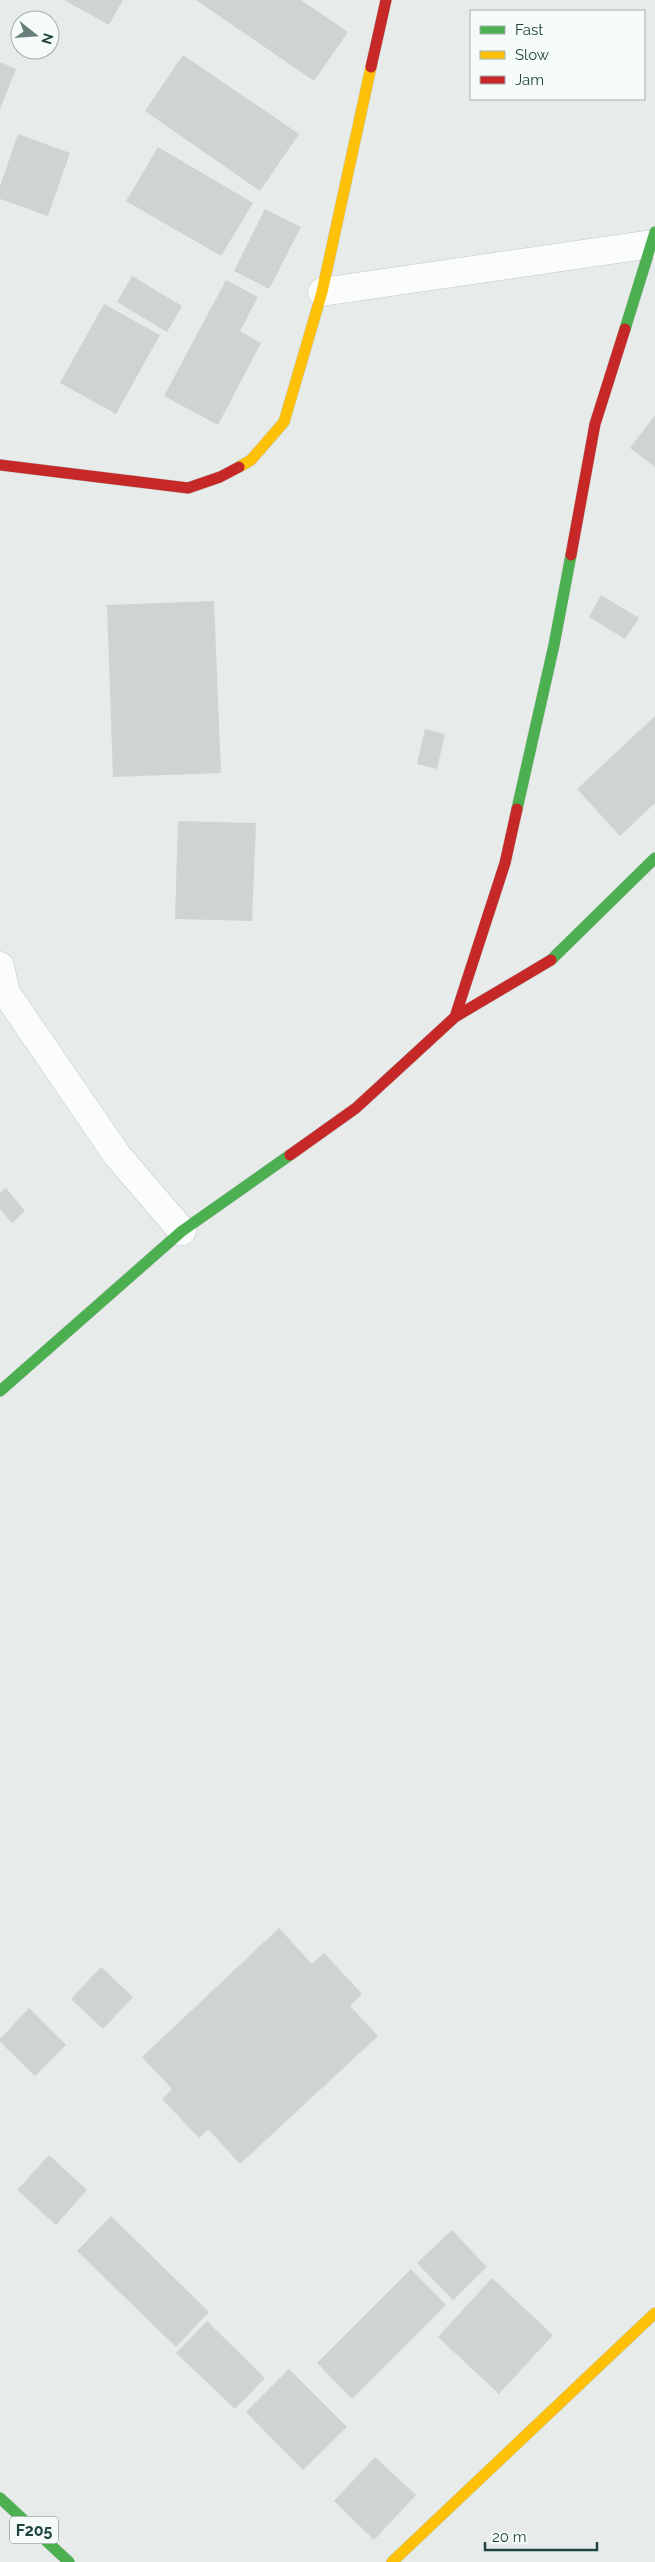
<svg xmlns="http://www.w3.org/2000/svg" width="655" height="2562" font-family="Raleway,sans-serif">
	<rect width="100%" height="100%" fill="#e7eceb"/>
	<path fill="#cdd4d2" d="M64,0H123L109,25Z
		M196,0H301L348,32L314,81Z
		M183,55L299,134L260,191L145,111Z
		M0,62L16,69L0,109Z
		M18,134L70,153L48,216L0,199V186Z
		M158,147L253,203L221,256L126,201Z
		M265,209L301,227L269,289L234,271Z
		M132,276L182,306L167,332L117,302Z
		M226,280L258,297L240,331L261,343L218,425L164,396Z
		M104,304L160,335L116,414L60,383Z
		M655,415V467L630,448Z
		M601,595L639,618L625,639L589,617Z
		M214,601L221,773L113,777L107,605Z
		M655,716V803L620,836L577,789Z
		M425,729L445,734L437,769L417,764Z
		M178,821L256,823L252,921L175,919Z
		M6,1188L25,1211L12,1223L0,1209V1193Z
		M279,1928L312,1964L324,1953L362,1994L350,2006L378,2036L240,2164L208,2129L199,2138L162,2099L172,2089L142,2057Z
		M101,1967L133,1997L103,2029L71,1999Z
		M29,2008L66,2045L35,2076L0,2042V2039Z
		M49,2155L87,2190L56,2225L17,2190Z
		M111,2216L209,2312L176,2347L77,2251Z
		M452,2230L487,2267L453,2300L417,2263Z
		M411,2269L446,2305L352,2399L317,2363Z
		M492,2278L553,2335L499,2394L438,2337Z
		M207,2321L265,2378L235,2409L176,2353Z
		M289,2369L347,2427L303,2470L246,2412Z
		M375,2457L416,2495L374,2540L334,2501Z"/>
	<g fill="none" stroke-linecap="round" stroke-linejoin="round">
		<defs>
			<path id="street" d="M322,292L652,244
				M0,966L6,993L117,1155L182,1231"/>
			<path id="fast" d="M625,329L655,232
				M517,809L554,645L571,555
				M551,960L655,858
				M0,1391L182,1231L290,1155
				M0,2498L69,2562"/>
			<path id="slow" d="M239,467L251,460L284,422L322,292L371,67
				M392,2562L655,2313"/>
			<path id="jam" d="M371,67L386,0
				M0,465L188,488L220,477L239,467
				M571,555L595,424L625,329
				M455,1017L505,863L517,809
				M290,1155L356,1108L455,1017L551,960"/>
		</defs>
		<use href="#street" stroke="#c3c9c8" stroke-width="29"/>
		<use href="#fast" stroke="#c2cac8" stroke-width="12"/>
		<use href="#slow" stroke="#c2cac8" stroke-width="12"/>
		<use href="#jam" stroke="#c2cac8" stroke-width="12"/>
		<use href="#street" stroke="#fbfcfc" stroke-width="28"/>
		<use href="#fast" stroke="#4caf50" stroke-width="11"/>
		<use href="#slow" stroke="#ffc107" stroke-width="11"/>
		<use href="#jam" stroke="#c62828" stroke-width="11"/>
	</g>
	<g text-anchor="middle" stroke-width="5" stroke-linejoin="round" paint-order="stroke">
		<rect fill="#f5fbf9" stroke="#607b77" stroke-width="1" x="10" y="2516.5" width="48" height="27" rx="4"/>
		<g font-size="16" font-weight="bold" fill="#20443f">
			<text x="34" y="2536">F205</text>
		</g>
	</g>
	<rect x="470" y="10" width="175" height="90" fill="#f5fbf9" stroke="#a0b2af"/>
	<rect x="480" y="26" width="25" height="8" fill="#4caf50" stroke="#a0b2af"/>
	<text x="515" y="35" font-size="15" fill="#20443f">Fast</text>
	<rect x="480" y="51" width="25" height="8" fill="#ffc107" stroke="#a0b2af"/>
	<text x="515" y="60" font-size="15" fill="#20443f">Slow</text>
	<rect x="480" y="76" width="25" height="8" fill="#c62828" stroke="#a0b2af"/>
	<text x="515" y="85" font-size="15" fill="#20443f">Jam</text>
	<g transform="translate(35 35) rotate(107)"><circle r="24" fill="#f5fbf9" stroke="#a0b2af"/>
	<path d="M0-4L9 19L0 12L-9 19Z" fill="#667f7b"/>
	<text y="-8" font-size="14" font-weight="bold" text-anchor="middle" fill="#20443f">N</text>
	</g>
	<path d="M485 2542v8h112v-8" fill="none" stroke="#20443f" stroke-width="2.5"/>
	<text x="492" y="2542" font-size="15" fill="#20443f" stroke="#f5fbf9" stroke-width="4" paint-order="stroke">20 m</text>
</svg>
